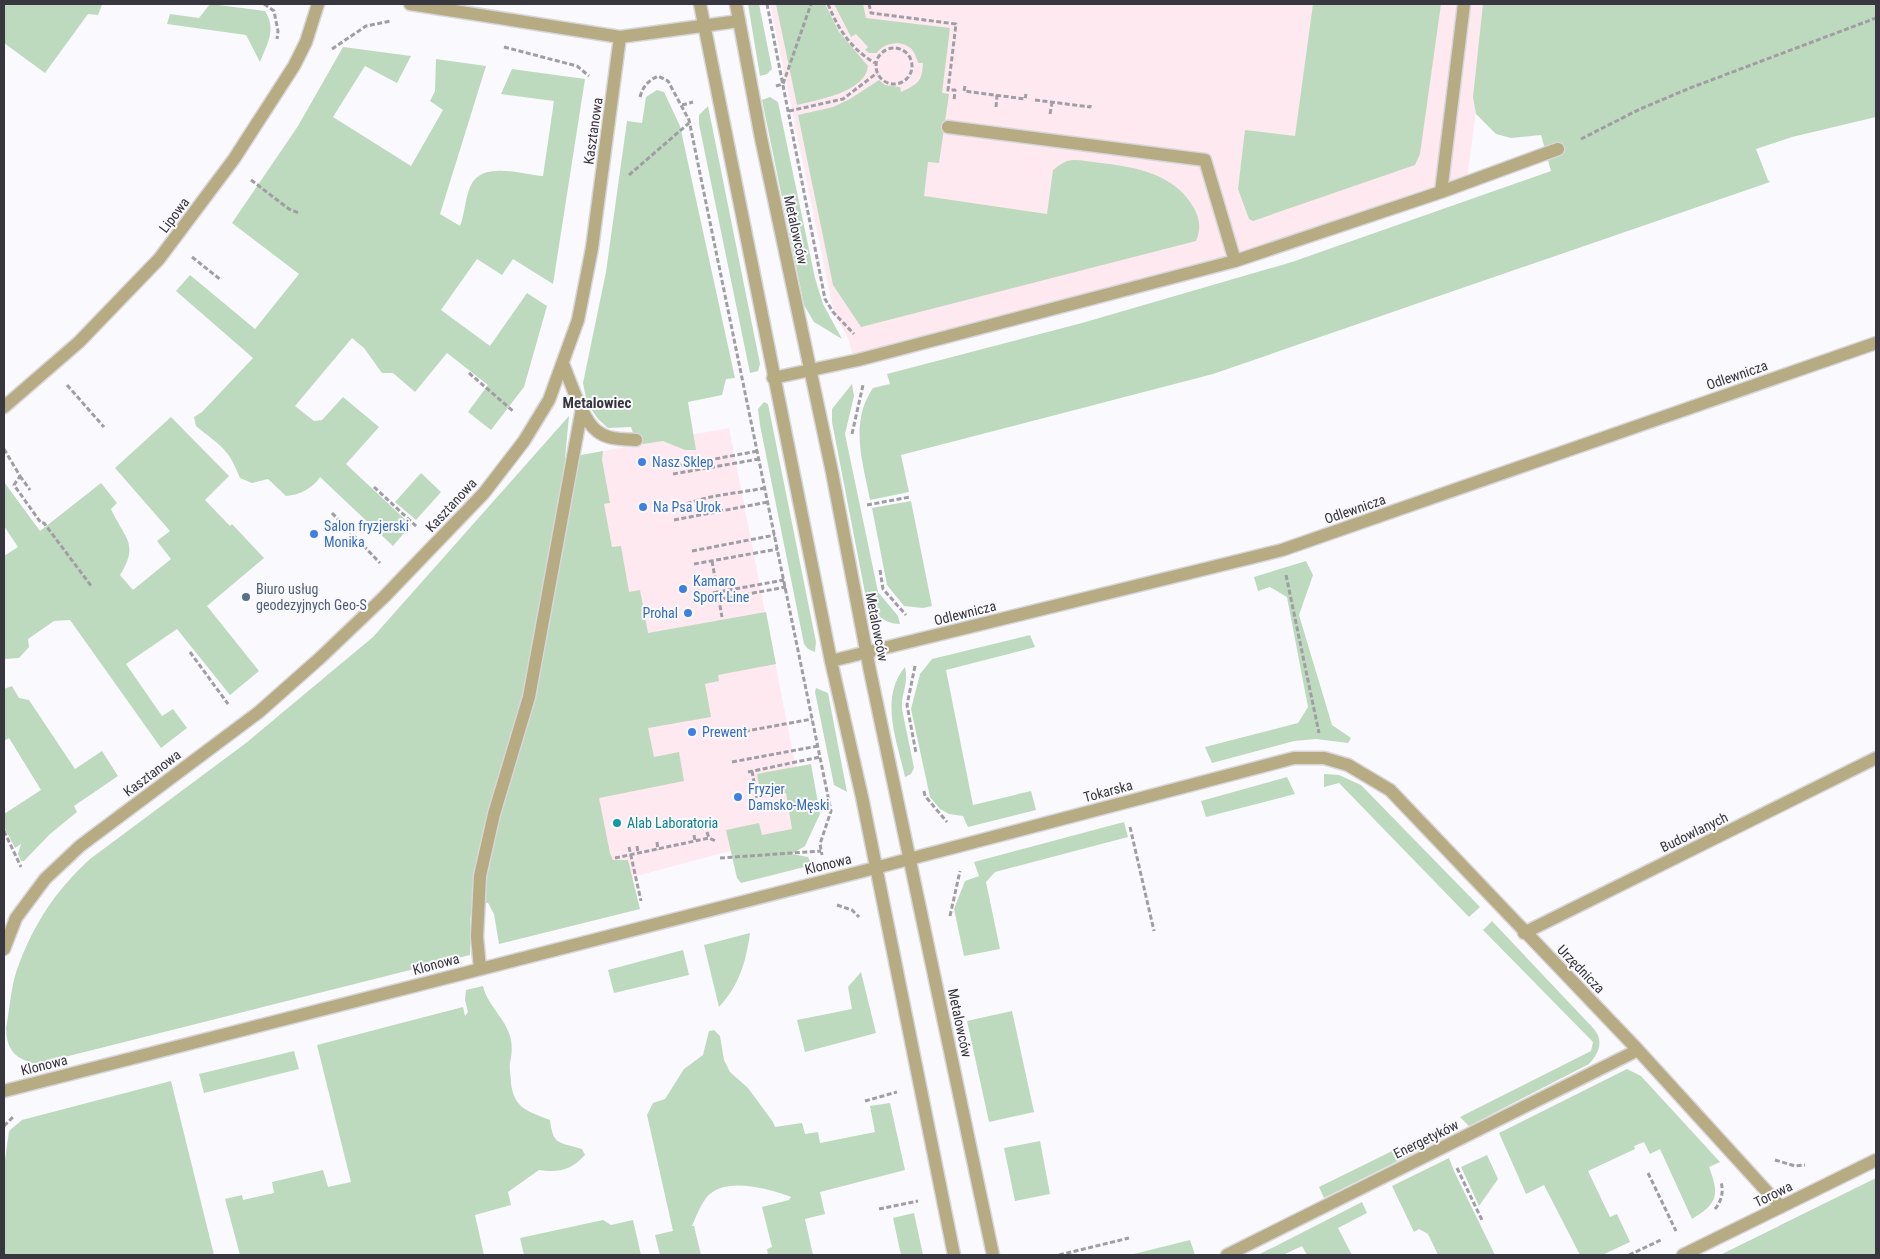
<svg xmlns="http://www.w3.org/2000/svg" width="1880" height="1259" font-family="'Roboto Condensed',sans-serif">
	<rect width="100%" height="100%" fill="#faf9fd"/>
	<path fill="#fee9f0" d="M770,4H1490L1467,179L1233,259L854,359L848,338L834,313Z
		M729,428L808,830L525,906L571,457Z"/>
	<path fill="#bddabe" d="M4,4H93L102,5L98,15L88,14L45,73L4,43Z
		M210,4L265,11C277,29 267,44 260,62L246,35L167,24L170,14L199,18Z
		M748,4H759L772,69L767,74L760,76Z
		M776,4H825L839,32L868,66C866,92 817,100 797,105Z
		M834,4H863L866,18L950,28L942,93L949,94L939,163L928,162L924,196L1047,214L1053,170C1059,165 1066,160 1074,160C1082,160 1092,162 1101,163C1136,167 1175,174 1194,208C1200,219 1201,230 1196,241L861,327L833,285L798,115L833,107L850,99L879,80L885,85L900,87L901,92C918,84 922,82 923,63H918C917,59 915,54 913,51C904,39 884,42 877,53H869L865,50L868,47L856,34L851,37Z
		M1313,4H1441L1420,154L1415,165L1253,221L1249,219L1238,189L1245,130L1295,136Z
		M1483,4H1876V117L1792,137L1756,149L1768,180L1770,182L1213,374L901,455L909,492L870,500C863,462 849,423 873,388L890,384L887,374L1082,323L1292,262L1551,171L1541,135L1511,138L1496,134L1476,114L1473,97Z
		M343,47L411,56L397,83L365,66L333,117L411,166L443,110L430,101L435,91L436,59L486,66L440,214L460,226C465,214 465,197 471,185C483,160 523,175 543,176L554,101L501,94L512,69L585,79L553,284L513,259L502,275L477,259L441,310L490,346L527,293L547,306L524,387L491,430L468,412L488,385L447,353L415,392L393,373H382L364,348L352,338L295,406L314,421L322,420L343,397L379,427L346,464L411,525L393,546L320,477C313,488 300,495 286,496L268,479L252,483L240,478C228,447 220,446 196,426L194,417L202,412L253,358L176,291L190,275L255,329L299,274L232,223L298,126Z
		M657,90L664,92L680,126L735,378L726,379L722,395L688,402L696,450H685L663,441L637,445L631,427L608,428L598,419L587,403L583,383L606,272L627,121L642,123L646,97Z
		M770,97L778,102L815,278L823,304L842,339L814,322L804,305L762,100Z
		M708,106L760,364L758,371L750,373L699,124V115Z
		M852,384L854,396L845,434L878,592L898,616L900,624C883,624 873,612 866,598L832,422V409Z
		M764,402L768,404L816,642L815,652L808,649L804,644L760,425L758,409Z
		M569,416L565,458L603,451L602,460L610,503L604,504L612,547L621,546L629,592L640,590L648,633L766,612L776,664L718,675L719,681L705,684L711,717L648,728L654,757L679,752L684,781L599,798L610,853L613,860H628L640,909L499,944L494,914L488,903L479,902L470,918V955L37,1064C15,1059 7,1051 6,1028C10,1008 11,983 19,964C35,922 57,889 90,859L246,743L373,637Z
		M171,417L229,476L205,500L230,526L232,524L264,558L207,606L259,671L230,695L177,629L126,664L162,716L173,709L187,728L161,748L70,620L54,621L28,639L29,647L19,658L4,659V556L18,547L4,526V482L40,531L101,483L117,503L111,509C124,538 140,543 120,575L133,590L171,559L157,541L170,531L115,468Z
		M421,473L441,492L416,520L395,502Z
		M911,501L932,606L923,608L904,606L887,585L872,508Z
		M1306,561L1313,575L1299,615L1332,725L1351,738L1348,743L1316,739L1294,741L1212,763L1205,747L1298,723L1308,707L1287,597L1270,587L1258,591L1254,577Z
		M1030,635L1035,647L946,670L973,805L1031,791L1036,810L968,827L963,816L949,814L940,809L930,797L911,709L920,674L932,659Z
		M905,667C909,685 901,692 902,709L914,768L911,774L905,777C897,741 879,698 905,667Z
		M12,686L19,698L29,700L75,769L102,751L118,776L74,806L77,812L50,834L24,861H21L18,854L21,844L15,848L4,827V814L41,790L9,738L4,741V689Z
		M816,688L828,693L847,792L834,785L815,692Z
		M811,764L820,814L805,846L792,854L808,857L812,865L741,883L737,878L726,830L759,823L762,835L792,829L786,793L761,797L757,774Z
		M1324,774L1339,775L1361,785L1480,907L1469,917L1339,783L1324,787Z
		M1287,777L1295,794L1206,817L1201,801Z
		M1124,822L1128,837L995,872L986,882L1000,949L964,956L954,909L965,881L979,876L974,862Z
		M1492,921L1594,1029C1604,1041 1599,1053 1589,1064L1469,1126L1460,1117L1591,1051L1593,1042L1483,930Z
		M750,933C746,962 739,986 719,1007L704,945Z
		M683,950L689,975L614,993L608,970Z
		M861,972L876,1033L805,1052L797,1020L852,1009L848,987Z
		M483,986C487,1004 502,1015 509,1033C513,1044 512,1053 510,1063C509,1070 511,1076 511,1083C514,1109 528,1111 550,1120C553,1145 558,1142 582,1149L585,1155C571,1170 559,1173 539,1170L508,1192L511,1205L475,1215L484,1255H240L225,1199L242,1195L243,1200L274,1193L272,1182L323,1170L328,1187L351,1182L317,1045L463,1007L465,1016L468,1012L465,1000L466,990Z
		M1012,1011L1034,1112L989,1122L967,1021Z
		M714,1030L720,1036L724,1060L730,1072L748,1088L773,1122L775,1127L802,1123L805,1134L818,1132L820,1143L875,1132L870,1106L890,1103L905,1170L820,1192L825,1214L805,1219L813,1255H768L767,1249L772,1247L762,1207L789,1200L791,1197C769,1189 724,1175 706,1198C700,1206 696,1217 692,1226H694L701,1255H660L655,1235L673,1231L647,1115L653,1103L665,1099L684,1069L703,1055L709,1031Z
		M294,1051L299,1069L204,1093L199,1074Z
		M1627,1069L1641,1076L1720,1162L1709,1167C1719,1194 1719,1203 1692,1219L1660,1149L1650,1154L1644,1142L1634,1146L1635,1149L1588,1171L1610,1217L1617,1214L1630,1242L1602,1255H1580L1544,1185L1526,1194L1499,1133Z
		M171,1081L214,1255H4V1168L9,1131L22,1120Z
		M1439,1128L1444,1138L1324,1198L1319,1187Z
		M1040,1141L1050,1194L1015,1201L1004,1148Z
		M1487,1155L1498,1179L1479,1206L1461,1167Z
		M1449,1158L1454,1171L1495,1255H1438L1428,1234L1419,1229L1414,1232L1392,1186Z
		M1876,1178V1255H1720Z
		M1362,1202L1367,1213L1338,1228L1352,1255H1307L1302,1246L1283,1255H1258Z
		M914,1213L923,1255H901L893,1218Z
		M603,1220L611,1225L633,1220L641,1255H524L520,1238Z
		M1190,1240L1195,1255H1130Z"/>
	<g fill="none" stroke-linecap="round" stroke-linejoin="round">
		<defs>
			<path id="service" d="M948,127L1205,160L1235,261
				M1441,192L1558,149
				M563,364C571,382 582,420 597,431C608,440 623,439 636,440
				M773,378L858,360L1235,261L1441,192L1464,4
				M480,968L477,937L480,876L494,814L529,697L582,408"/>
			<path id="minor" d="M410,4L620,37L739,21
				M4,407L79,342L159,259L234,159L294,66L306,42L318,4
				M831,661L1282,550L1876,343
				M1524,933L1876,758
				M4,949L16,918L45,879L80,846L259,712L320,658L384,597L484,493L524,441L549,400L578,320L592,248L620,37
				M4,1091L875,868L1294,758H1324L1348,765L1390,790L1638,1050L1781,1207
				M1227,1255L1638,1050
				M1683,1255L1876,1160"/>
			<path id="tertiary" d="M700,4L831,661L862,797L954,1255
				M736,4L761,138L832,472L870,671L993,1255"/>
		</defs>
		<use href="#service" stroke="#d7d6db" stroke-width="15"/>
		<use href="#minor" stroke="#d7d6db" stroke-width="15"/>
		<use href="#tertiary" stroke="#d7d6db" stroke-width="15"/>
		<path stroke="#a09ea4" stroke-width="3" stroke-dasharray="5 2.5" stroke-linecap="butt" d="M264,4L274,11L278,31L277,39
			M767,4L825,299L833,312L854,334
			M828,4C838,29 851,49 875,63
			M869,4L871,13L956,24L948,90H955L954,101
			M504,47L577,66L589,76
			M876 66a18 18 0 1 1 36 0a18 18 0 1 1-36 0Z
			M332,49L366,26L391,21
			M776,86L783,84L811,4
			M965,86L964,91L1025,99L1026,94
			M640,97C643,86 648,81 658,76L668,81L689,120L831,811L820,844L822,855
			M1035,100L1090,107L1091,103
			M682,105L693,102
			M996,107L997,95
			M789,111L843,99L877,73
			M1050,114L1052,103
			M1581,139L1640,109L1690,88L1876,18
			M629,175L689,123
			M251,180L289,209L299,213
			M192,257L221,280
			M469,373L513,411
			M67,385L104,427
			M852,434L863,385
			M4,449L20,476L14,485L41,523H44L92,587
			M671,467L758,451
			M673,474L759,459
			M20,476L30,490
			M374,487L417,527
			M867,505L910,497
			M673,510C701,495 734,494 765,488
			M332,513L380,563
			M674,520L768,502
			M692,551L775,535
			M712,561L722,617
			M694,564L778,549
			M880,570L883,589L906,615
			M1286,575L1319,733
			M713,593L784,580
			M715,600L786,587
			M190,652L228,704
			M915,666L907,705L916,753
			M730,734L812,719
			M732,762L818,746
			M752,771L758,804L766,803
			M748,772L820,757
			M924,791L925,796L947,822
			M1130,827L1154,931
			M4,831L21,867
			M707,832L709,838
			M694,835L695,841
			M657,842L658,850
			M637,846L638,853
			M629,847L641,901
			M615,858L709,838L716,841
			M720,858L821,851
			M837,905L852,910L859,917
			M950,916L960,871
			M865,1101L897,1092
			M4,1126L14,1116
			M1775,1160L1795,1166L1805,1165
			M1457,1168L1482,1220
			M1648,1173L1676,1231
			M879,1209L918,1201
			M1715,1209C1721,1202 1724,1192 1721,1182
			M1059,1255L1129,1238
			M1629,1255L1663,1239"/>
		<use href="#service" stroke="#b6ab82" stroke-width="12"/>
		<use href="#minor" stroke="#b6ab82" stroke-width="12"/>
		<use href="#tertiary" stroke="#b6ab82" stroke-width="12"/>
	</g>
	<g fill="#3f7fe0" stroke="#faf9fd" stroke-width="2">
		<circle cx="642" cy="462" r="5"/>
		<circle cx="643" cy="507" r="5"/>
		<circle cx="314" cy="534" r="5"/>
		<circle cx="683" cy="589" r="5"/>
		<circle cx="688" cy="613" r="5"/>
		<circle cx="692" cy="732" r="5"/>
		<circle cx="738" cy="797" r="5"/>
	</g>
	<circle fill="#5c6f8a" stroke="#faf9fd" stroke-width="2" cx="246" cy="597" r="5"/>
	<circle fill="#0f9aa8" stroke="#faf9fd" stroke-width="2" cx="617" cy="823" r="5"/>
	<g text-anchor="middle" stroke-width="4" stroke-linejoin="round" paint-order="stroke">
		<g font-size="14" fill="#38363e" stroke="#faf9fd">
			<text transform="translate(593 131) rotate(-82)" y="5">Kasztanowa</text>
			<text transform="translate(174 215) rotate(-53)" y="5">Lipowa</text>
			<text transform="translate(796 230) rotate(78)" y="5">Metalowców</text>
			<text transform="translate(1737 375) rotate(-19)" y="5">Odlewnicza</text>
			<text transform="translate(451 505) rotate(-47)" y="5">Kasztanowa</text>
			<text transform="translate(1355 509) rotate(-19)" y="5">Odlewnicza</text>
			<text transform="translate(965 613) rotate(-14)" y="5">Odlewnicza</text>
			<text transform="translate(877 627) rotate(79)" y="5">Metalowców</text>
			<text transform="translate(152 773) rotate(-37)" y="5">Kasztanowa</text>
			<text transform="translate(1108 791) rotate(-15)" y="5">Tokarska</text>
			<text transform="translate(1694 832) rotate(-26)" y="5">Budowlanych</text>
			<text transform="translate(828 864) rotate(-14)" y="5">Klonowa</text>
			<text transform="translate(436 964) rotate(-15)" y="5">Klonowa</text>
			<text transform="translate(1581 969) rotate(46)" y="5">Urzędnicza</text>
			<text transform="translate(960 1023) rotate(78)" y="5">Metalowców</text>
			<text transform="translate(44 1065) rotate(-14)" y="5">Klonowa</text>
			<text transform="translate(1426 1139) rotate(-26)" y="5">Energetyków</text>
			<text transform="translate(1773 1194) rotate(-26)" y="5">Torowa</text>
		</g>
		<g font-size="14" fill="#366cbe" stroke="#faf9fd" text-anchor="start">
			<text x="652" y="467">Nasz Sklep</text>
			<text x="653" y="512">Na Psa Urok</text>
			<text x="324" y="531">Salon fryzjerski<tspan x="324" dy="16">Monika</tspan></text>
			<text x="693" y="586">Kamaro<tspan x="693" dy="16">Sport Line</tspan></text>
			<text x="678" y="618" text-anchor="end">Prohal</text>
			<text x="702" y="737">Prewent</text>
			<text x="748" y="794">Fryzjer<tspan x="748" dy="16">Damsko-Męski</tspan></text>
		</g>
		<g font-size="14" fill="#4e5e75" stroke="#faf9fd" text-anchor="start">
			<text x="256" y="594">Biuro usług<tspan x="256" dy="16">geodezyjnych Geo-S</tspan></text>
		</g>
		<g font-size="14" fill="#0d838f" stroke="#faf9fd" text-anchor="start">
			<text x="627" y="828">Alab Laboratoria</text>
		</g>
		<g font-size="15" font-weight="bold" fill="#38363e" stroke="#faf9fd">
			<text x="597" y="408">Metalowiec</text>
		</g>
	</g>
	<rect width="1880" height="1259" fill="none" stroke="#38363e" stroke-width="10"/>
</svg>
